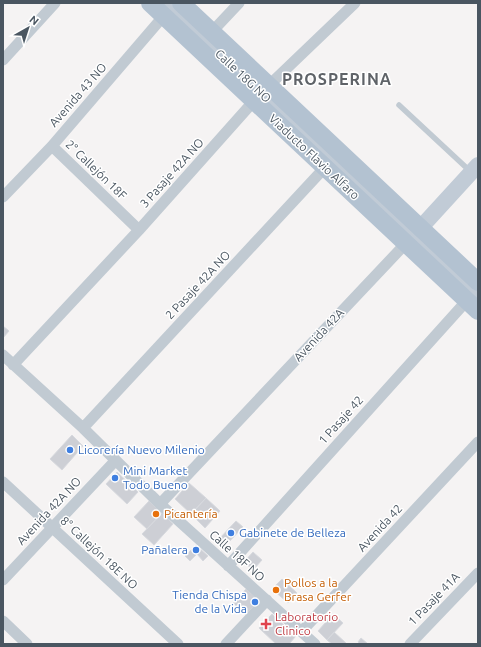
<svg xmlns="http://www.w3.org/2000/svg" width="481" height="647" font-family="Ubuntu,sans-serif">
	<rect width="100%" height="100%" fill="#f5f3f3"/>
	<path fill="#cdcfd5" stroke="#d7d9de" d="M3,326L9,331L3,338Z
		M72,435L83,446L62,470L50,459Z
		M117,472L138,492L127,504L106,484Z
		M189,483L206,498L191,514L175,499Z
		M206,498L220,511L205,528L191,514Z
		M149,501L162,513L147,529L134,517Z
		M162,513L173,524L154,545L142,534Z
		M236,521L243,527L226,545L219,539Z
		M196,545L208,556L203,561L197,554L190,561L185,556Z
		M253,552L262,560L253,570L244,562Z
		M282,579L297,593L288,603L272,589Z
		M246,589L259,600L246,615L233,603Z
		M272,614L296,636L289,644H276L259,628Z
		M333,614L343,623L327,640L318,631Z
		M334,632L347,644H332L327,640Z
		M361,638L368,644H360L358,642Z"/>
	<g fill="none" stroke-linecap="round" stroke-linejoin="round">
		<path stroke="#c1cad2" stroke-width="5.5" d="M399,105L471,172"/>
		<path stroke="#c1cad2" stroke-width="11" d="M207,37L239,3
			M3,60L55,3
			M52,146L139,230
			M3,197L52,146L167,12
			M3,355L83,428L160,504L315,644
			M13,365L139,230L261,93L355,3
			M83,428L329,163
			M3,482L178,644
			M160,504L409,240
			M228,566L471,296
			M3,580L115,461
			M3,621L27,644
			M302,631L478,442
			M226,644L267,600
			M410,644L478,573"/>
		<path stroke="#c1cbd6" stroke-width="16" d="M165,3L478,297
			M413,236L478,165"/>
		<path stroke="#b3c2d1" stroke-width="18" d="M150,3L478,311
			M181,3L478,282"/>
	</g>
	<g fill="#3f7fe0" stroke="#fff" stroke-width="1.5">
		<circle cx="70" cy="450" r="4"/>
		<circle cx="115" cy="478" r="4"/>
		<circle cx="231" cy="533" r="4"/>
		<circle cx="196" cy="550" r="4"/>
		<circle cx="255" cy="602" r="4"/>
	</g>
	<g fill="#e8710a" stroke="#fff" stroke-width="1.5">
		<circle cx="156" cy="514" r="4"/>
		<circle cx="276" cy="590" r="4"/>
	</g>
	<path fill="#e0444e" stroke="#fff" stroke-width="1.5" d="M264 618h4v4h4v4h-4v4h-4v-4h-4v-4h4z"/>
	<g text-anchor="middle" stroke-width="3" stroke-linejoin="round" paint-order="stroke">
		<g font-size="12" fill="#4a5661" stroke="#fff">
			<text transform="translate(243 76) rotate(43)" y="4">Calle 18G NO</text>
			<text transform="translate(78 95) rotate(-49)" y="4">Avenida 43 NO</text>
			<text transform="translate(314 157) rotate(43)" y="4">Viaducto Flavio Alfaro</text>
			<text transform="translate(96 170) rotate(44)" y="4">2° Callejón 18F</text>
			<text transform="translate(172 173) rotate(-48)" y="4">3 Pasaje 42A NO</text>
			<text transform="translate(198 285) rotate(-47)" y="4">2 Pasaje 42A NO</text>
			<text transform="translate(319 335) rotate(-47)" y="4">Avenida 42A</text>
			<text transform="translate(341 420) rotate(-48)" y="4">1 Pasaje 42</text>
			<text transform="translate(49 511) rotate(-47)" y="4">Avenida 42A NO</text>
			<text transform="translate(380 528) rotate(-47)" y="4">Avenida 42</text>
			<text transform="translate(99 553) rotate(43)" y="4">8° Callejón 18E NO</text>
			<text transform="translate(237 556) rotate(42)" y="4">Calle 18F NO</text>
			<text transform="translate(434 599) rotate(-46)" y="4">1 Pasaje 41A</text>
		</g>
		<g font-size="12" fill="#366cbe" stroke="#fff" text-anchor="start">
			<text x="78" y="454">Licorería Nuevo Milenio</text>
			<text x="123" y="475">Mini Market<tspan x="123" dy="14">Todo Bueno</tspan></text>
			<text x="239" y="537">Gabinete de Belleza</text>
			<text x="188" y="554" text-anchor="end">Pañalera</text>
			<text x="247" y="599" text-anchor="end">Tienda Chispa<tspan x="247" dy="14">de la Vida</tspan></text>
		</g>
		<g font-size="12" fill="#c56008" stroke="#fff" text-anchor="start">
			<text x="164" y="518">Picantería</text>
			<text x="284" y="587">Pollos a la<tspan x="284" dy="14">Brasa Gerfer</tspan></text>
		</g>
		<g font-size="12" fill="#be3a42" stroke="#fff" text-anchor="start">
			<text x="275" y="621">Laboratorio<tspan x="275" dy="14">Clinico</tspan></text>
		</g>
		<g font-size="16" font-weight="bold" letter-spacing="1" fill="#5f6368" stroke="#fff">
			<text x="337" y="85">PROSPERINA</text>
		</g>
	</g>
	<rect width="481" height="647" fill="none" stroke="#4a5661" stroke-width="8"/>
	<g transform="translate(28 28) rotate(39)" stroke="#ffffff" stroke-width="3" paint-order="stroke">
	<path d="M0-3L7 15L0 10L-7 15Z" fill="#4a5661"/>
	<text y="-6" font-size="11" font-weight="bold" text-anchor="middle" fill="#4a5661">N</text>
	</g>
</svg>
